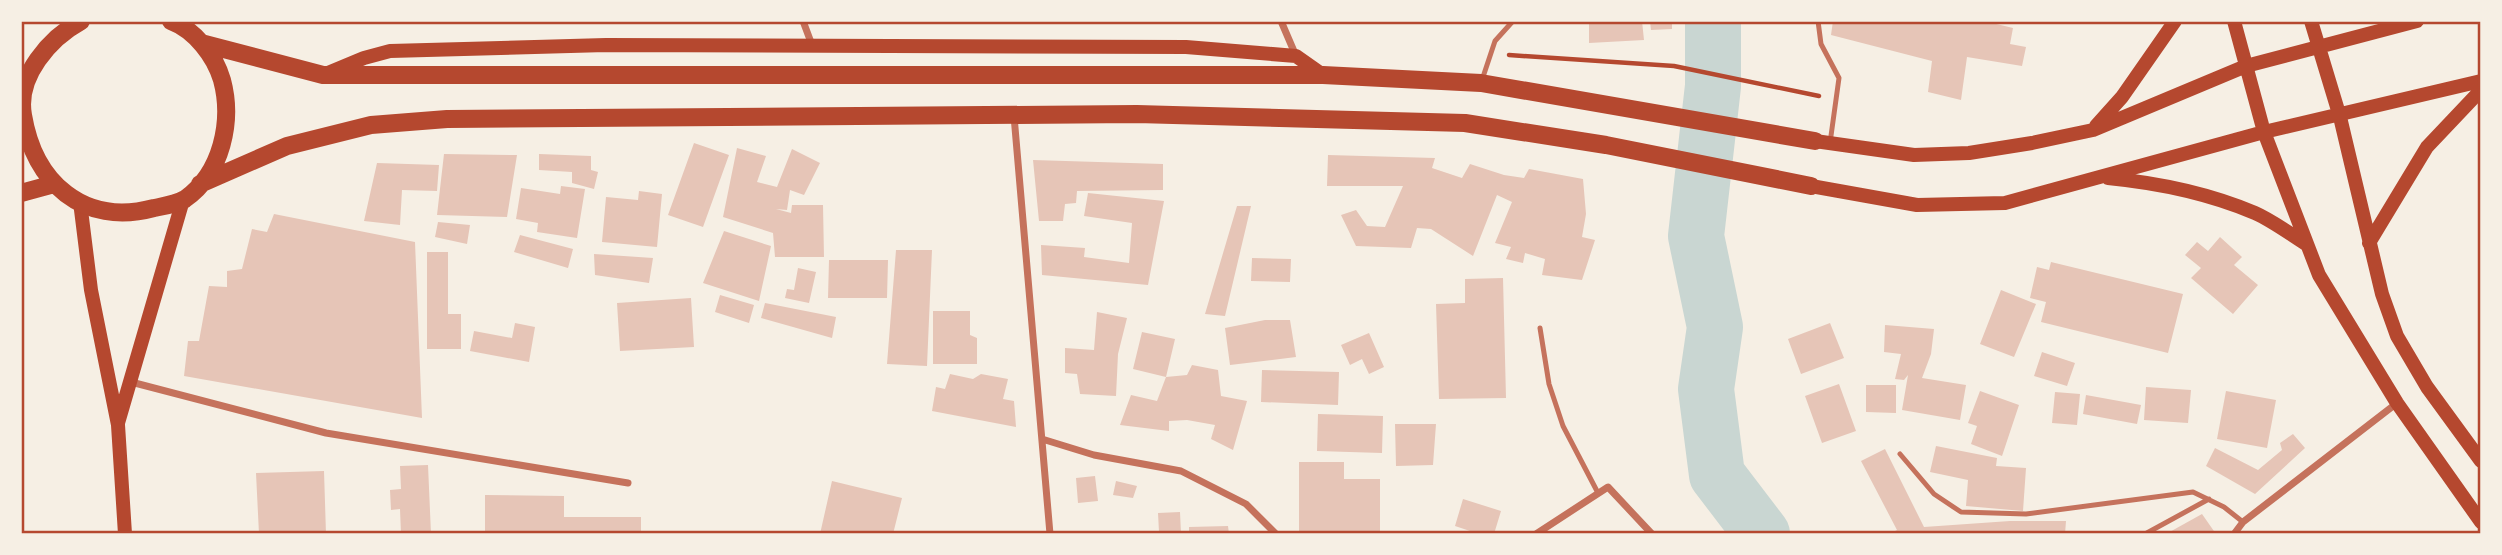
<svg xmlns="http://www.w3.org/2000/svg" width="2502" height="555" font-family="Cabin,sans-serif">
	<rect width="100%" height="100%" fill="#f6efe4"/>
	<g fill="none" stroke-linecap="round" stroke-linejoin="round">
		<path stroke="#c9d6d2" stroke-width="56" d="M1713,21V86L1696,236L1715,327L1706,389L1717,475L1762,534"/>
	</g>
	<path fill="#e6c5b7" d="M1589,21H1642L1644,40L1589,43Z
		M1650,21H1672V29L1651,30Z
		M1833,21H1984L2013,28L2010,44L2026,47L2022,66L1967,57L1961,100L1928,92L1932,61L1831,35Z
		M694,143L729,155L703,227L668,215Z
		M737,148L766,156L757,182L777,187L792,149L820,163L804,195L790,190L787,210L776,209L791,213L792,205H823L824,257H775L773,233L723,217Z
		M444,154L517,155L507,217L437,215Z
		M539,154L591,156V170L598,172L594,189L572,183V172L539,170Z
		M1328,155L1435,158L1432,168L1462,178L1470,164L1504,175L1524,178L1529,169L1583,179L1586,214L1582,237L1595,240L1582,280L1542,275L1545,259L1525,253L1523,263L1506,259L1511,247L1495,243L1512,202L1497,195L1473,256L1431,229L1417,228L1411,248L1356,246L1341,215L1356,210L1367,226L1385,227L1403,186H1327Z
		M1033,160L1163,164V190L1077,191L1076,203L1065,204L1063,221H1039Z
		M377,163L439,165L437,191L402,190L400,225L364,221Z
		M561,186L585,189L577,238L537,232L538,223L516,219L521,188L560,194Z
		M639,191L662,194L657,247L602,242L606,197L638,200Z
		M1088,193L1164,201L1148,285L1042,275L1041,245L1085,248L1084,257L1129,263L1132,223L1084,216Z
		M1237,206H1251L1225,316L1205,314Z
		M274,214L415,242L422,418L184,376L188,341H199L209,286L227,287V271L242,269L252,229L267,232Z
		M438,222L470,225L467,244L435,237Z
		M724,231L771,246L759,301L703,283Z
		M520,235L573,249L568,268L514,252Z
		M2220,237L2242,257L2234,265L2258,285L2233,314L2191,278L2201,268L2185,255L2197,242L2208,251Z
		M896,250H932L927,366L887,364Z
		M427,252H448V314H461V349H427Z
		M594,254L653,258L649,283L595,275Z
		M1252,258L1291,259L1290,282L1251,281Z
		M829,260H888L887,298H828Z
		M2051,262L2183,294L2168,353L2041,322L2046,302L2030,298L2037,267L2049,270Z
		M798,268L816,272L809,303L785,298L787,289L794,290Z
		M1503,278L1506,398L1439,399L1436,304L1465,303V279Z
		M2001,290L2036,304L2014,357L1980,344Z
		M720,295L754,305L749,323L715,312Z
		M691,298L694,347L620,351L617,303Z
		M765,303L836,317L832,338L761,318Z
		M933,311H970V335L977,338V364H933Z
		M1097,312L1127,318L1118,354L1116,396L1080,394L1077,374L1065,373V348L1094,350Z
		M1265,320H1290L1296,357L1230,365L1225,328Z
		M515,323L535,327L529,362L470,351L474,331L512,338Z
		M1830,323L1844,358L1801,374L1788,339Z
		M1885,325L1934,329L1931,354L1922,378L1966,385L1960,420L1902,410L1908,375L1904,380L1895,379L1901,354L1884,352Z
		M1142,332L1175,339L1166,377L1187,375L1192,365L1218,370L1221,396L1247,401L1233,450L1211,439L1215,425L1187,420L1169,421V431L1120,425L1131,395L1157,401L1166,377L1133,369Z
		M1369,333L1384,367L1369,374L1362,359L1350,365L1341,345Z
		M2042,352L2075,363L2067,386L2034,376Z
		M1262,370L1339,372L1338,405L1261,402Z
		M950,374L973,379L981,374L1008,379L1003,399L1014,401L1016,427L932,411L936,387L945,389Z
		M1839,384L1856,431L1822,443L1805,396Z
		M1866,385H1896V413L1866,412Z
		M2146,387L2191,390L2188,423L2144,420Z
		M1980,391L2019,405L2002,456L1971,444L1977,426L1968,423Z
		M2226,391L2276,400L2267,448L2217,439Z
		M2055,392L2080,394L2077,425L2052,423Z
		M2086,395L2141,405L2137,424L2083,414Z
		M1318,414L1383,416L1382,453L1317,451Z
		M1395,424H1436L1433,465L1396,466Z
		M2293,434L2305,448L2255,494L2206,466L2215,448L2258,470L2282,450L2280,443Z
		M1936,446L1997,458L1996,466L2026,468L2023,511L1966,506L1968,480L1930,472Z
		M1885,449L1924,527L2010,521H2066L2065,534H1889L1897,530L1861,461Z
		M1299,462H1344V479H1380V534H1299Z
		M428,465L431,534H401L400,509L391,510L390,490L401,489L400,466Z
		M324,471L326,534H259L256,473Z
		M1095,476L1098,501L1078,503L1076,478Z
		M832,481L902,498L893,534H820Z
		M1116,481L1137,486L1133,498L1113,495Z
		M485,495L564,496V517H641V534H485Z
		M1463,499L1501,511L1494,534H1479L1455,526Z
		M1180,512L1181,534L1159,532L1158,513Z
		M2202,514L2216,534H2166Z
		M1228,526L1229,534H1189V527Z"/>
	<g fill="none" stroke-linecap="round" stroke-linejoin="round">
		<path stroke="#b5482f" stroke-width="4.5" d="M1509,55L1674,66L1819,96"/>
		<path stroke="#c5725c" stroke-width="5" d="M1818,21L1821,44L1839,78L1830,143
			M1482,80L1495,41L1513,21
			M1540,328L1549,384L1563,426L1598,493
			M1900,454L1934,494L1961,512L2026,514L2193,492L2224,507L2243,522
			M2145,534L2209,499"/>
		<path stroke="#c5725c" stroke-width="7" d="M803,21L812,45
			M1281,21L1296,56
			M1014,116L1050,534
			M131,382L326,433L628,483
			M1042,439L1094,455L1181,471L1246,504L1276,534
			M1536,534L1608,487L1652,534
			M2234,534L2243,522L2397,403"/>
		<path stroke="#b5482f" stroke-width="14" d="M2234,21L2264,132L2319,275L2397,403L2481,522
			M2311,21L2340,117L2382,294L2397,336L2427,387L2481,461
			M328,73L364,58L390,51L606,45L1186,47L1296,56L1323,75
			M2096,126L2122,97L2175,21
			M1815,141L1914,155L1969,153L2032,143L2093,130L2246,66L2417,21
			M2108,178C2159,183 2208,193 2255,213C2273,221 2290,234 2306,244
			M1811,186L1917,205L2005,203L2264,132L2481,81
			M80,202L91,290L118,425L125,534
			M2369,243L2427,147L2481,90
			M118,423L183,200"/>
		<path stroke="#b5482f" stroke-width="18" d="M81,21C50,38 16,76 23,115C34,182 83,227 154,208C164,206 177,204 185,199C222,173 233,121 222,80C215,56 195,30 171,21
			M201,43L323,75H1323L1481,83L1815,141
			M200,184L287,146L371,125L447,119L1137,114L1465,123L1606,145L1811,186
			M21,193L54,184"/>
	</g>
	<rect width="2502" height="555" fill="none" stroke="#f6efe4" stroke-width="46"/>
	<rect x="23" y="23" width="2456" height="509" fill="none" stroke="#b5482f" stroke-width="2.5"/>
</svg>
